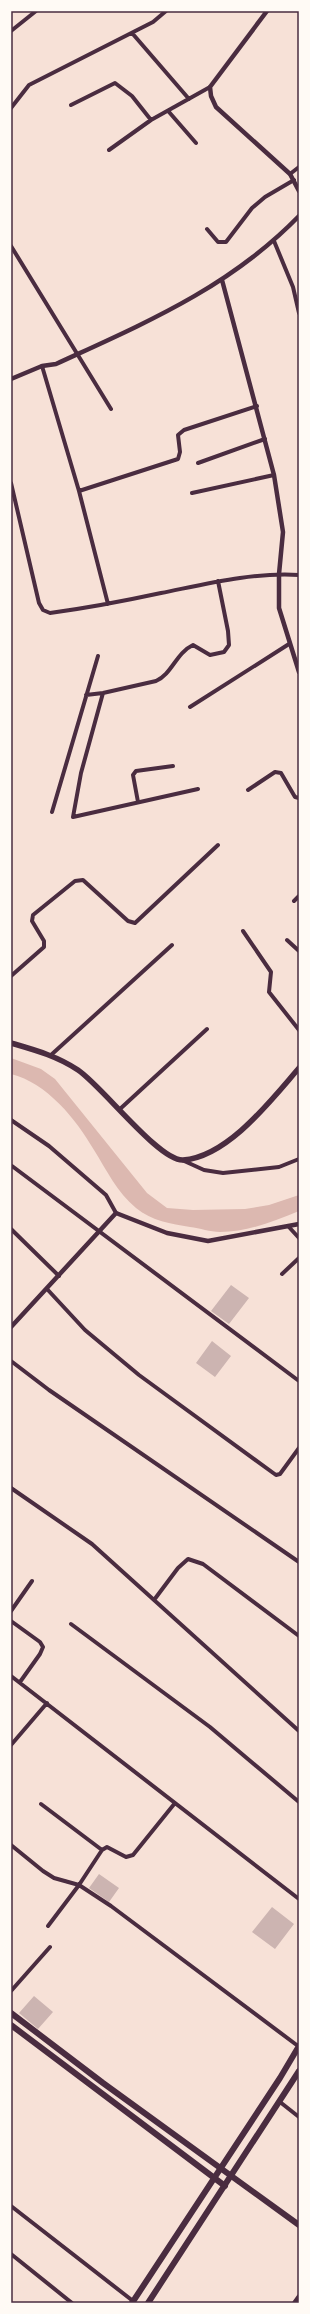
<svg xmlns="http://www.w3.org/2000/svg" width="310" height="2314" font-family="'Titillium Web',sans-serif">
	<rect width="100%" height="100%" fill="#f7e1d7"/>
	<path fill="#dcb8b0" d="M11,1058L41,1069L55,1079L147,1193L167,1208L193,1210L245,1209L269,1205L299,1195V1211C274,1221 248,1232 220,1232C210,1232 200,1228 190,1227C171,1224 152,1221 136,1208C117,1192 107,1171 94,1150C76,1119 47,1083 11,1074Z"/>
	<path fill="#ccb4b1" d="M231,1285L249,1298L229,1324L211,1311Z
		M212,1341L231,1356L215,1377L196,1363Z
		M99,1874L119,1888L109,1902L89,1888Z
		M272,1907L294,1924L275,1949L252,1932Z
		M34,1996L53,2012L38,2029L19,2013Z"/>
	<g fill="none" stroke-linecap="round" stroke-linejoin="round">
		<path stroke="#4a2c40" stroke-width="4" d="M11,31L36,11
			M132,33L189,99
			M71,105L115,83L132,96L151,120
			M11,108L29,85L153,22L166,11
			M169,112L196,143
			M109,150L151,120L210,87
			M290,174L299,167
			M207,229L218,242H226L252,208L265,197L294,180
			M274,241L293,287L299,313
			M11,246L111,409
			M42,366L79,491L108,604
			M198,463L265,439
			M11,483L39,603L43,610L50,613C87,608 124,601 161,593C206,584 253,572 299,575
			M79,491L178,459L180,452L178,435L184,430L257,406
			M192,493L274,475
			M103,693L81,773L73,817L198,789
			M86,695L103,693L156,681C172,674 176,653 193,645L210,655L224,652L229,645L228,631L218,581
			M190,707L289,644
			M248,790L275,772L281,773L295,797L299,798
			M138,802L133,775L136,771L173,766
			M52,812L98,656
			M294,901L299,896
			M243,931L271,972L269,992L299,1030
			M287,940L299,951
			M11,976L44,947V941L32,921L33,915L75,881L83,880L128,921L135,923L218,845
			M51,1055L172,945
			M120,1109L207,1029
			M11,1120L49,1146L106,1195L116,1213
			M182,1160L204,1170L223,1173L279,1167L299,1159
			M12,1166L299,1381
			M288,1226L299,1238
			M11,1229L59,1276
			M282,1274L299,1258
			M47,1289L85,1330L139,1375L276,1475L280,1474L299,1448
			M11,1361L49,1390L299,1562
			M11,1488L92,1544L299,1731
			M154,1600L178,1568L188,1559L203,1564L299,1636
			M11,1611L32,1581
			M11,1621L40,1642L43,1647L40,1654L20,1682
			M71,1624L210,1727L299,1802
			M11,1676L299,1899
			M11,1745L47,1703
			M41,1804L102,1850
			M11,1845L43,1871L54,1878L79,1885L111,1906L298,2046
			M48,1926L79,1885L102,1850L107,1847L126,1857L133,1855L175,1803
			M11,1991L50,1947
			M280,2102L299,2117
			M11,2206L133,2301
			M11,2254L72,2303
			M294,2303L299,2296"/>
		<path stroke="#4a2c40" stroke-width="4.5" d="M267,11L210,87L211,96L216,107L290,174L299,191
			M222,280L274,475L283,532L279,574V608L299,672
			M11,379L42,366L56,364C145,323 229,288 299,216
			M11,1327L116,1213L167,1233L208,1241L299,1224"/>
		<path stroke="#4a2c40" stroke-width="5.5" d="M11,1043C35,1050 57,1056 78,1070C102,1086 159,1161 183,1160C228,1157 272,1099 299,1068"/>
		<path stroke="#4a2c40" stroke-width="6" d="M11,2013L103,2083L299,2225
			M11,2025L225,2186"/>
		<path stroke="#4a2c40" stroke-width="6" d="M132,2303L280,2078L299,2046
			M148,2303L299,2071"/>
	</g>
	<rect width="310" height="2314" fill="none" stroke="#fffaf5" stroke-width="24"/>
	<rect x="12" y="12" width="286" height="2290" fill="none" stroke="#4a2c40" stroke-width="1.5"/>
</svg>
